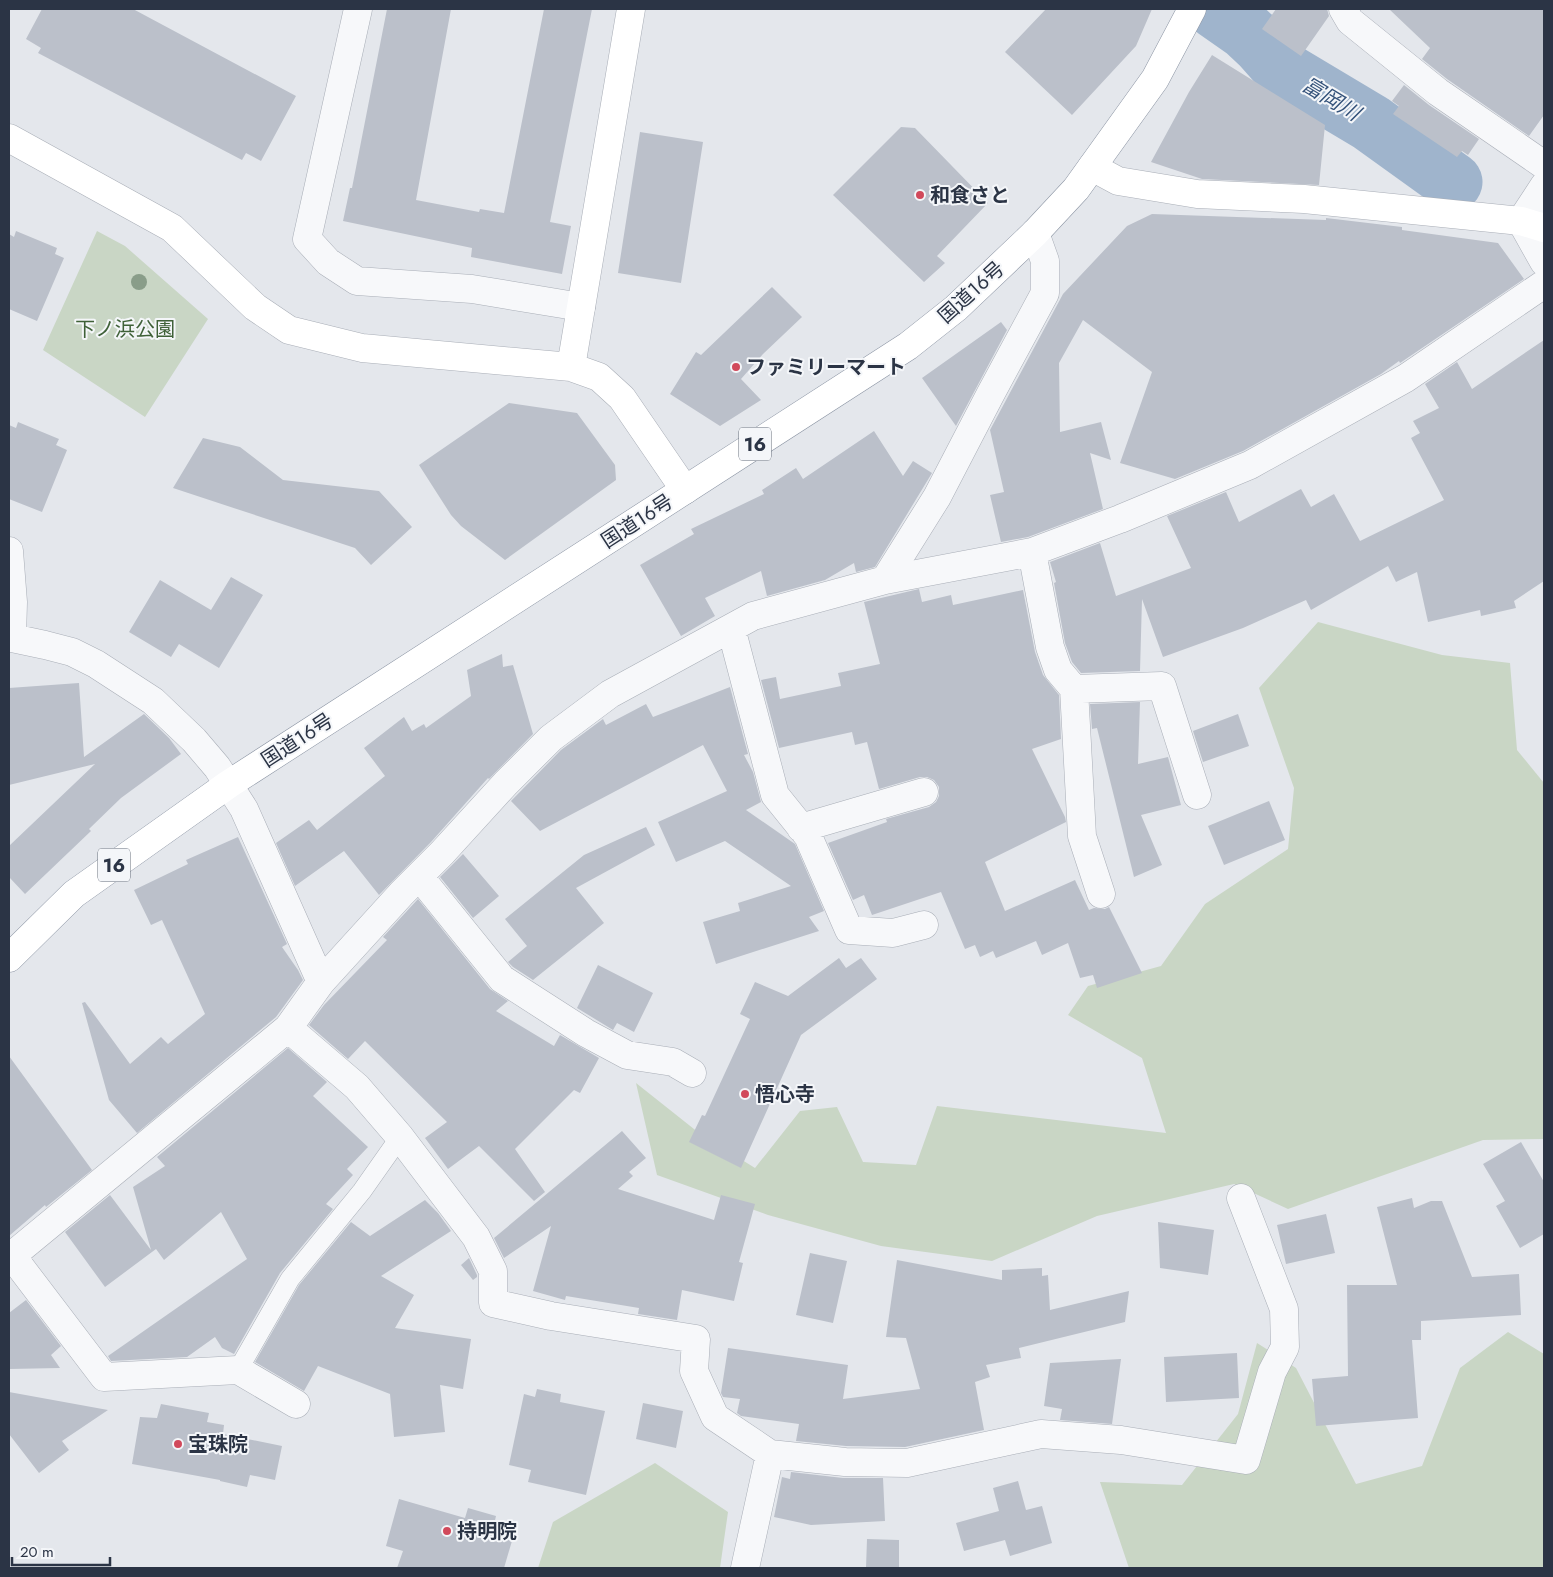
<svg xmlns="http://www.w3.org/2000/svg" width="1553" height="1577" font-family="Jost,'Noto Sans JP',sans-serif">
	<rect width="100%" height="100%" fill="#e4e7ec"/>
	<path fill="#c9d6c5" d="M97,231L125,246L208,319L145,417L43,350Z
		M1318,622L1442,655L1510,663L1517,750L1544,783V1139L1483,1140L1288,1209L1234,1184L1097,1216L992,1261L881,1246L768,1215L657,1175L636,1083L699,1133L755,1168L800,1111L837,1107L863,1162L916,1165L937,1106L1166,1133L1142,1058L1068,1015L1088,986L1161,966L1205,904L1288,849L1294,788L1259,688Z
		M1508,1332L1544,1354V1568H1129L1100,1482L1182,1485L1238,1414L1257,1343L1296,1368L1356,1484L1422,1466L1460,1368Z
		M655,1463L728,1512L720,1568H538L553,1522Z"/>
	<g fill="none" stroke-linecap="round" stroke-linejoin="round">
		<path stroke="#9fb4cc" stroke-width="10" d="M1284,71L1301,42"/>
		<path stroke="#9fb4cc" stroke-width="59" d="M1215,9L1245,30L1261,45L1284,71L1371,123L1453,182"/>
	</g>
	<path fill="#bbc0ca" d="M42,9H133L296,96L261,161L246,153L242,160L38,53L41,48L26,39Z
		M387,9H451L416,200L479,212L480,209L504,213L544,9H592L550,222L571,226L562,274L471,257L472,248L343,221L350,188H352Z
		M1046,9H1152L1136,46L1072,115L1005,52Z
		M1276,9H1327L1329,16L1301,56L1262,29Z
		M1389,9H1544V115L1529,136L1447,79L1422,59L1430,48Z
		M1212,55L1325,125L1319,185L1202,179L1151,162L1189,92Z
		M1404,85L1429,105L1479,139L1468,155L1462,151L1457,157L1393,114L1399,106L1392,101Z
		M901,127L915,128L988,203L937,256L945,263L924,282L833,195Z
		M640,132L703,142L681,283L618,273Z
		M1152,214L1326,220V218L1402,227V230L1498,243L1524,279L1400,363L1399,361L1381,374L1243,451L1175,479L1120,463L1152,372L1083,320L1059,363L1060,432L1101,422L1111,460L1090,453L1103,509L1028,537L1001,542L990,495L1004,492L990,430L1063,294L1127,226Z
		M16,231L57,248L55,254L64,258L37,321L9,309V234L14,237Z
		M772,287L802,317L763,354L741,379L761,400L720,426L670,394L696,352L701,355Z
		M1001,322L1007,330L956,426L922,378Z
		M1544,340V581L1514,601L1516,608L1481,616L1480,610L1428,622L1417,572L1396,582L1388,566L1311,610L1306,600L1243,628L1163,657L1142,599L1140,671L1081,673L1072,662L1065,643L1054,583L1056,582L1050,562L1100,543L1116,596L1191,568L1167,516L1226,492L1239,522L1301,489L1311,507L1334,494L1360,541L1444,500L1411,438L1420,433L1413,421L1439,408L1425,384L1457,362L1472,389Z
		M509,403L577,413L615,465L616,480L505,560L461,526L451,515L419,465Z
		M18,422L59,439L56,445L67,450L42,512L9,499V425L16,428Z
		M874,431L903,476L913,461L932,473L875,567L856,572L854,563L825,580L767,596L761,571L705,598L715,616L681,636L640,565L694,534L691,529L764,494L762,490L796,468L803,479Z
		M203,438L240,447L283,480L379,491L412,527L371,565L355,548L173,488Z
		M231,577L263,595L219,668L179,644L171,657L129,632L160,580L211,610Z
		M919,589L922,602L951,595L953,605L1023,590L1035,652L1043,675L1059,695L1061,739L1032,749L1065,817L1066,822L985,862L1005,911L1075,880L1089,910L1094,908L1105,909L1109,907L1142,973L1097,988L1093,975L1080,978L1068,943L1042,955L1036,941L996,958L993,951L980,957L975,945L965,949L941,892L872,915L864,895L853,900L828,843L887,822L886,819L929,807L936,802L939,796V787L934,780L927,777H920L879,789L867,742L855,745L852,732L779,748L761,680L776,677L780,699L841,686L838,673L880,664L864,602Z
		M502,654L503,667L513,665L533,734L489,779L488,778L431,842L379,895L344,851L295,886L276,843L309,820L317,830L385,776L364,748L404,717L412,731L424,724L426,728L471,696L467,670Z
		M79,683L84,757L144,714L169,738L181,754L121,798L89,829L91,831L25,894L9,877V846L95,764L9,785V688Z
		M730,687L748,754L744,755L753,772L761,802L746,810L795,844L824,911L809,917L819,931L716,964L703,922L740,911L738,903L791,886L725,841L676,862L658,822L727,791L703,745L540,831L511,801L561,750L603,719L606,725L646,704L653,717Z
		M1140,702L1138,764L1168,757L1181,805L1141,815L1162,865L1134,877L1097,728L1092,729L1090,704Z
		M1238,714L1249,746L1203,762L1193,731Z
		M1269,801L1285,840L1224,865L1208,826Z
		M646,827L655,845L576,888L604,923L533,980L513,967L508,962L527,946L505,919L584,855Z
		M238,837L287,944L282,947L298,970L303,980L276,1017L137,1133L109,1100L82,1003L85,1002L130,1064L161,1037L168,1044L205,1014L162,920L151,925L134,890L188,864L186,860Z
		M463,854L499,896L473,918L440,877Z
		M418,899L490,989L508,1001L496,1011L554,1046L560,1035L599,1058L580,1093L574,1090L515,1149L545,1192L534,1201L479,1146L448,1169L425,1138L447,1122L365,1041L348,1059L309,1025L324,1005L387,940L383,937Z
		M839,958L846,968L861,958L877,979L801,1035L741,1168L689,1142L702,1115L705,1116L750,1019L740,1014L755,982L788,996Z
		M598,965L653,993L634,1032L617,1023L613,1030L577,1008Z
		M288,1048L327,1082L313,1096L368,1147L347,1169L353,1175L326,1204L333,1209L280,1273L234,1354L222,1348L215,1337L187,1357L111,1361L108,1356L247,1259L221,1212L164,1260L156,1249L105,1287L65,1232L110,1195L151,1250L133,1187L165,1166L157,1157Z
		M9,1056L92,1170L46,1207L45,1205L9,1236Z
		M622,1131L646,1158L629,1172L633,1176L618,1189L714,1220L721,1195L755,1204L739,1262L743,1263L734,1301L682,1290L677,1320L638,1314L639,1308L566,1296L565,1300L533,1291L551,1226L504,1258L494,1238Z
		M1521,1142L1544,1182V1234L1520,1248L1496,1206L1505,1201L1483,1164Z
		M1412,1198L1414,1208L1431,1201H1442L1472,1277L1519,1274L1521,1315L1421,1321V1340H1412L1418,1418L1316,1426L1312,1379L1348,1376L1347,1285H1397L1377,1207Z
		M425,1200L438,1213L451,1231L381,1276L414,1295L395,1328L471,1339L463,1389L440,1385L445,1432L394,1437L390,1394L318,1366L304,1391L255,1362L299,1285L351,1222L370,1236Z
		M1326,1214L1335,1253L1286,1264L1277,1225Z
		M1158,1222L1214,1230L1208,1275L1160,1268Z
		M810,1253L847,1261L833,1323L796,1315Z
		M469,1258L477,1275V1277L473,1280L461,1265Z
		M897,1260L1002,1280V1270L1042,1268V1276L1048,1275L1050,1310L1129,1291L1125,1322L1019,1348L1021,1358L986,1365L990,1377L975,1382L984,1430L905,1447L846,1446L796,1441L799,1424L741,1416L737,1413L740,1399L723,1397L721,1393L728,1348L848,1365L843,1399L920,1389L906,1338L886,1337Z
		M26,1300L61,1346L51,1355L60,1368L9,1369V1313Z
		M1237,1353L1239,1398L1166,1402L1164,1357Z
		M1121,1359L1112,1424L1060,1420L1062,1409L1044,1406L1050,1363Z
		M537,1389L561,1394L560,1402L605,1411L586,1495L528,1482L531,1470L509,1465L524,1394L535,1397Z
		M9,1392L108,1410L62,1441L69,1450L39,1473L9,1434Z
		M643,1403L683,1411L676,1448L636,1439Z
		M161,1404L209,1413L207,1422L224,1425L223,1434L282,1446L275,1480L250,1475L247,1487L220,1481V1480L132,1464L140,1417L157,1418Z
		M791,1472L843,1478H883L885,1521L811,1525L774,1517L782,1477L790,1479Z
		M1018,1481L1026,1510L1042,1506L1052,1543L1010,1556L1005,1540L964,1551L956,1523L999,1511L993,1488Z
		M399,1499L465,1518L468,1508L496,1516L493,1529L514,1534L504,1568H397L403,1551L386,1546Z
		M867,1539L899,1540V1568H866Z"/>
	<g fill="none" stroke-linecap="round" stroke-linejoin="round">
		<defs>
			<path id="lane" d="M238,1370L290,1279L362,1191L400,1137"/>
			<path id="street" d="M358,9L307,239L328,262L357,281L472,289L581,307
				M1343,9L1350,21L1438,92L1544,165
				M1544,186L1521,221L1544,262
				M9,551L13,602L12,638L45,645L72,652L96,664L153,701L194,740L217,767L244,809L321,982
				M1032,552L1050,647L1058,670L1074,689L1162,686L1197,795
				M885,580L937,497L990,395L1045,293V261L1035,233
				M731,628L775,795L808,836L849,930L893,933L924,925
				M1074,689L1082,836L1101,894
				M801,828L924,792
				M419,876L502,979L586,1033L627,1055L673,1062L692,1073
				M288,1028L357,1087L400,1137L476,1237L493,1271V1303L551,1316L696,1339L694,1371L715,1417L770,1454L845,1462L907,1463L1041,1434L1121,1440L1246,1460L1272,1372L1285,1347L1284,1309L1241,1198
				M12,1256L104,1377L238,1370L296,1404
				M9,1258L288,1028L321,982L402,893L442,853L506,783L551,738L610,694L753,616L885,580L1032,552L1120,519L1250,465L1406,378L1544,284
				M745,1568L770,1454"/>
			<path id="secondary" d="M9,138L172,228L255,307L289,330L362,348L571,367L599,377L622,398L685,490
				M1092,167L1118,181L1197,194L1304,199L1521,221L1544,228
				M571,367L631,9"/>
			<path id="highway" d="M9,958L74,894L229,784L908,346L956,308L1035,233L1076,189L1155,79L1192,9"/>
		</defs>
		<use href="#lane" stroke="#a9aeb7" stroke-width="20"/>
		<use href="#street" stroke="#a9aeb7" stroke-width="29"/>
		<use href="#secondary" stroke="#a9aeb7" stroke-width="29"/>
		<use href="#highway" stroke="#8b94a3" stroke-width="29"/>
		<use href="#lane" stroke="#f7f8fa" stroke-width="19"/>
		<use href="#street" stroke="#f7f8fa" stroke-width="28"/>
		<use href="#secondary" stroke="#fff" stroke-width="28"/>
		<use href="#highway" stroke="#fff" stroke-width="28"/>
	</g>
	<circle fill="#899d89" cx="139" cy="282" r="8"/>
	<g fill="#d1495b" stroke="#f4f6f9" stroke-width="2">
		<circle cx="920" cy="195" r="5"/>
		<circle cx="736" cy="367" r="5"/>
		<circle cx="745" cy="1094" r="5"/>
		<circle cx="178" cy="1444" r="5"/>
		<circle cx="447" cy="1531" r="5"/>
	</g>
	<g text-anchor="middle" stroke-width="4" stroke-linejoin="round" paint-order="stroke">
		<g fill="#f4f6f9" stroke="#676e7b" stroke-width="1">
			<rect x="739" y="427.5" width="32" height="33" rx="4"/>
			<rect x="98" y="848.5" width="32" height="33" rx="4"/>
		</g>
		<g font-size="19" font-weight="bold" fill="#2b3445">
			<text x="755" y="451">16</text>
			<text x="114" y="872">16</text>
		</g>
		<g font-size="20" font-weight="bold" fill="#2b3445" stroke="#f4f6f9" text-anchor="start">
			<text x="930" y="202">和食さと</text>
			<text x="746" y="374">ファミリーマート</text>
			<text x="755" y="1101">悟心寺</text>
			<text x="188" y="1451">宝珠院</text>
			<text x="457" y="1538">持明院</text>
		</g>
		<g font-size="20" fill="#2b3445" stroke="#f4f6f9">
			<text transform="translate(971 292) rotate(-42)" y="7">国道16号</text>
			<text transform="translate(637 521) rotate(-33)" y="7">国道16号</text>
			<text transform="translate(297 740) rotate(-33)" y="7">国道16号</text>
		</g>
		<g font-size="20" fill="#3f6138" stroke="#f4f6f9">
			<text x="125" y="336">下ノ浜公園</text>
		</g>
		<g font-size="21" font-style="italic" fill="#34527a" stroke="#f4f6f9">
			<text transform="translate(1331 99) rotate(31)" y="7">富岡川</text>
		</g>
	</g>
	<rect width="1553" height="1577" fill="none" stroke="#2b3445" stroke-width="20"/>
	<path d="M12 1557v8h98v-8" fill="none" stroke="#2b3445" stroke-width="2.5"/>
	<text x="20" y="1557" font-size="15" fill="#2b3445" stroke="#f4f6f9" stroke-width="4" paint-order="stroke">20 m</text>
</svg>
